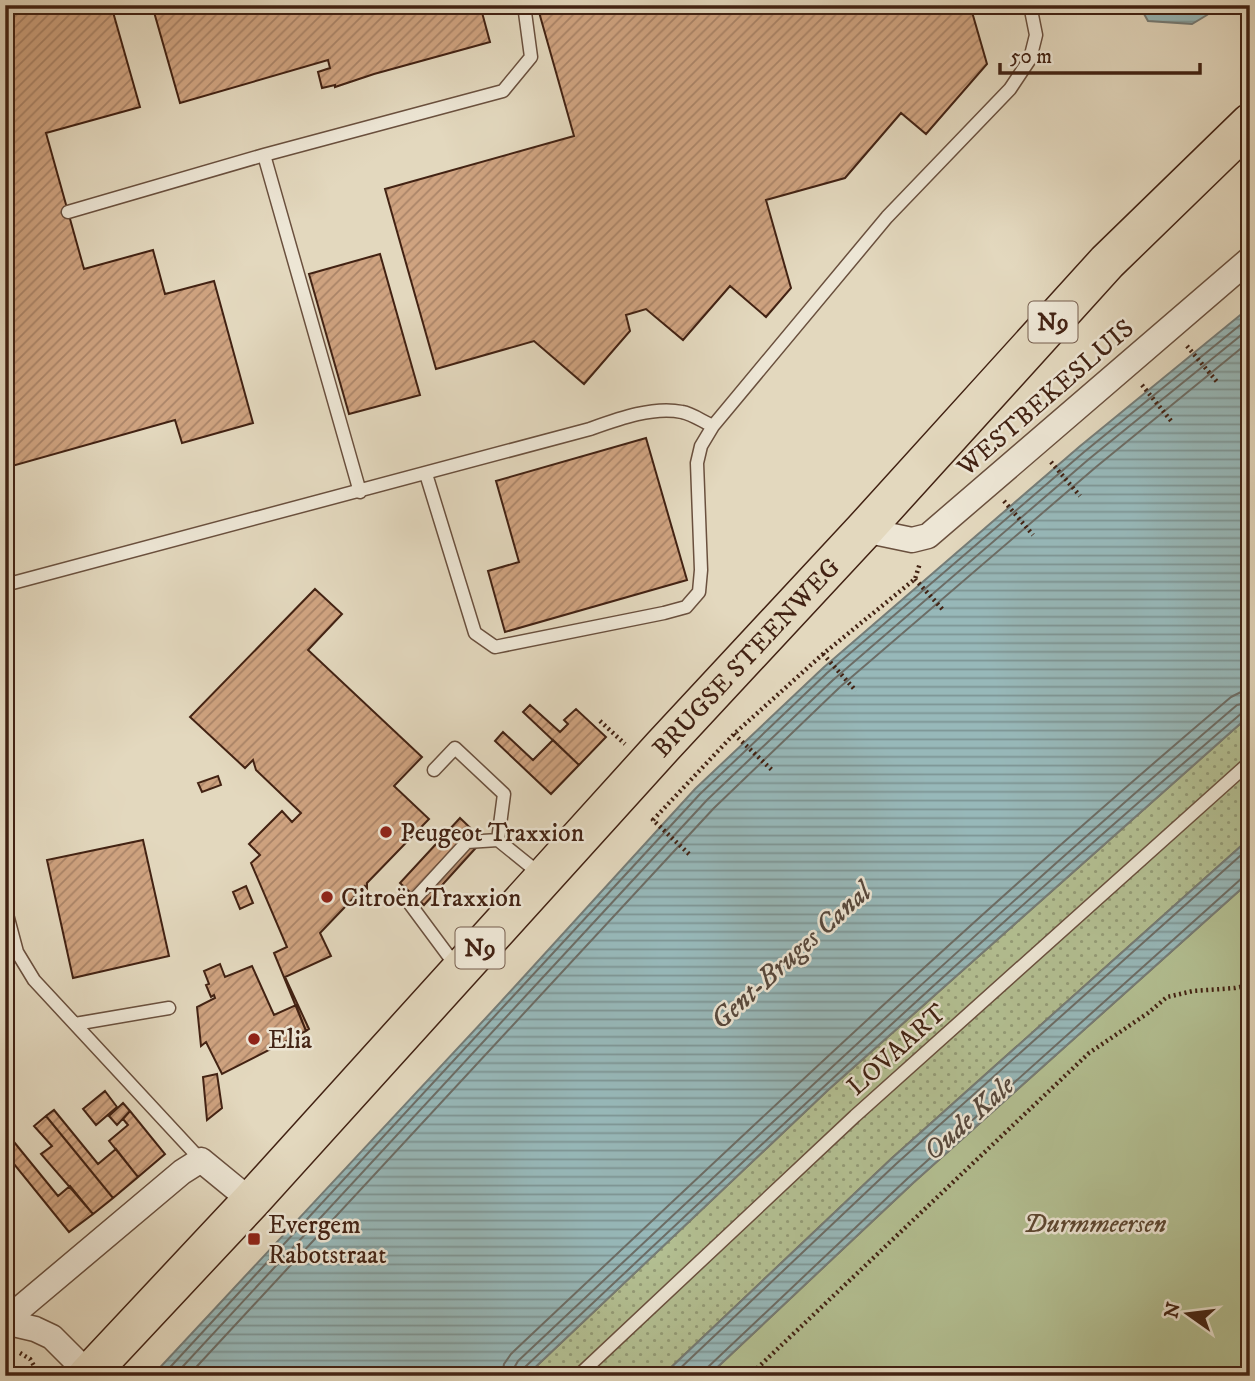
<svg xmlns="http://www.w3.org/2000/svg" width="1255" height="1381" font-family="'IM FELL DW Pica',serif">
	<defs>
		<pattern id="grass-dots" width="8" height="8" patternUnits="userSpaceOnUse" patternTransform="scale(1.75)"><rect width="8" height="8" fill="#b3bf92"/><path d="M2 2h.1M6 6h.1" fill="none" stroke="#939b76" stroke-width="1.8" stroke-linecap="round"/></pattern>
		<pattern id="water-rules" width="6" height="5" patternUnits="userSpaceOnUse" patternTransform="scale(1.75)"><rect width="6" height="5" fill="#97b8b9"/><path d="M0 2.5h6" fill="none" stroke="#7d9595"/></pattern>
		<pattern id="building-hatch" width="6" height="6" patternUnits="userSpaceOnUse" patternTransform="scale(1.75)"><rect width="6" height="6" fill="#cfa380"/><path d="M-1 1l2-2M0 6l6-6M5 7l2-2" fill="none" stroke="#aa8468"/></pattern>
	</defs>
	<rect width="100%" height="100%" fill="#e3d8be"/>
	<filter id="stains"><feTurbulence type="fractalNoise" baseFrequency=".00286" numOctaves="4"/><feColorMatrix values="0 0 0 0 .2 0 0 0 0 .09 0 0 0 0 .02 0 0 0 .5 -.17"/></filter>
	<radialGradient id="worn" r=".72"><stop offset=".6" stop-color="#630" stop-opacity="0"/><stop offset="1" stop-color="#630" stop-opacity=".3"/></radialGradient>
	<path fill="url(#grass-dots)" stroke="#7a7052" stroke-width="2" d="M1250,715V838L891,1159L662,1376H526L828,1090Z"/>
	<path fill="#b3bf92" stroke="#7a7052" stroke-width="2" d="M1250,881V1376H708L913,1183Z"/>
	<path fill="url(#water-rules)" stroke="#757c77" stroke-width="2" d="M1139,5H1201L1207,15L1192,24L1148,21Z
		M1250,307V715L828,1090L526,1376H152L497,1006L695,789L823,668L1079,447Z
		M1250,838V881L913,1183L708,1376H662L891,1159Z"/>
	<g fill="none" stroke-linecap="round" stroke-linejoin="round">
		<path stroke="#6c6d66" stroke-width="2" d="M162,1376L700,794L827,673L1084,452L1250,317
			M174,1376L707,800L833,680L1089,459L1250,328
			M188,1376L714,808L840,687L1096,467L1250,341
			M502,1376L504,1364L511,1354C747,1131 983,907 1231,697L1241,692L1250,691
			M513,1376L514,1368L518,1361C754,1139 990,916 1237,705L1250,702
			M522,1376L524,1368C760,1145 996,923 1243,712L1250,710
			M672,1376L896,1164L1250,847
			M704,1376L707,1368L908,1178L1242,878L1250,876"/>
	</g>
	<path fill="url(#building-hatch)" stroke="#422213" stroke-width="2" d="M5,5H111L140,107L46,133L84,269L153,250L165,294L214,281L253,423L182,443L175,420L5,468Z
		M152,5H480L490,42L374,74L335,87V85L322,88L318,72L330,68L328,60L180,103Z
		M537,5H970L987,64L926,134L901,113L845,178L766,200L791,288L766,317L730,286L683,340L646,309L626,315L630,331L584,384L534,341L436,369L385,189L574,136Z
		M380,254L420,395L349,414L309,274Z
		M646,438L687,580L505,632L488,571L519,562L496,481Z
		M315,589L342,614L308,650L422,757L394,786L429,819L367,883V888L365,886L320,933L331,956L285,977L309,1029L306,1031L274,953L287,947L251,863L260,855L249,844L282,811L292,822L301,813L256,770L253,760L245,768L190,717Z
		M530,705L560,732L568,724L564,720L576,709L606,737L579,765L523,712Z
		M503,732L533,760L553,740L579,765L551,794L495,741Z
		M218,776L221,785L202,792L198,783Z
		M460,818L483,840L424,905L400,883Z
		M143,840L169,956L73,978L47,860Z
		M246,886L253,903L240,909L233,892Z
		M220,964L225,977L252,966L274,1015L296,1005L306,1031L222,1074L206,1042L201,1046L197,1007L215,998L214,995L211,997L206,985L209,984L204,971Z
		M217,1074L222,1108L207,1120L203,1077Z
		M105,1091L117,1107L96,1125L83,1109Z
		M123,1103L130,1111L117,1125L109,1116Z
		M54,1110L98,1164L116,1149L138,1177L113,1198L46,1116Z
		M130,1111L165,1154L138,1177L109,1141L128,1125L123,1119Z
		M46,1116L113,1198L93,1214L41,1154L52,1146L34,1126Z
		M14,1142L58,1196L70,1186L93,1214L69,1232L5,1153V1149Z"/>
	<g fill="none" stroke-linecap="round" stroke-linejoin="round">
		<defs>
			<path id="lane" d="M264,155L360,492
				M68,212L264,155L503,91L531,57L524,5
				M426,474L475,633L495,647L664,613L686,607L699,592L701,570L697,463L701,446L713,426
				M5,585L590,429C618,419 653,406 682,412C693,414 703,422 713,426L887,217L1010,89L1030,59L1036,35L1030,5
				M434,770L455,748L504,794L498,840L540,874
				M5,907L17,952L34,980L201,1160
				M456,966L410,904L467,842L498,840
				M75,1024L169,1008
				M578,1376L855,1116L1250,762"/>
			<path id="street" d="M864,530L912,540L928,536L1250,259
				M5,1321L182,1172L201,1160L251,1201
				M5,1322L35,1329L52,1337L89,1374"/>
			<g id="primary">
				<path id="s1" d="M87,1376L251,1201L663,746L864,530L1107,262L1250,123"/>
			</g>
		</defs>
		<use href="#lane" stroke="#6a503e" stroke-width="15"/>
		<use href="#street" stroke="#6a503e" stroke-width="27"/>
		<use href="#primary" stroke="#422213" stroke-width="41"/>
		<path stroke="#422213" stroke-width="4.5" stroke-dasharray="2 3.5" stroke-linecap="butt" d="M1187,346L1218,383
			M1142,385L1172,422
			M1051,462L1080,496
			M1004,501L1033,535
			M915,579L944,611
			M823,654L856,691
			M600,721L625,744
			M734,734L773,771
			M689,854L653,820L734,734L823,654L915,579L920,563
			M20,1353L30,1359L40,1376
			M749,1376L1089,1053L1148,1013L1167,997L1193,991L1235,988L1250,985"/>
		<use href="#lane" stroke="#ede6d5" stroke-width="12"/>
		<use href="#street" stroke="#ede6d5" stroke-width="24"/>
		<use href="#primary" stroke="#e3d8be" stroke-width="38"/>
	</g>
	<g fill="#8f2418" stroke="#ede6d5" stroke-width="2.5">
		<circle cx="386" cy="832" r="7"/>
		<circle cx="327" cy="897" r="7"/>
		<circle cx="254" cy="1039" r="7"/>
		<rect x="247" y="1232" width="14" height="14" rx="3.5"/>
	</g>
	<g text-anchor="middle" stroke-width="5" stroke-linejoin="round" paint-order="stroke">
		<g fill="#ede6d5" stroke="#755d4d" stroke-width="2">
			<rect x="1028.5" y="301.5" width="49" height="41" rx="5"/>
			<rect x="455.5" y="927.5" width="49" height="41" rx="5"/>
		</g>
		<g font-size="24" font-weight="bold" fill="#422213">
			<text x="1053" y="330">N9</text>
			<text x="480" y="956">N9</text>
		</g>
		<g font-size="26" fill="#422213" stroke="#ede6d5">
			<text transform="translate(1045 397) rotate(-41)" y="9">WESTBEKESLUIS</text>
			<text dy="9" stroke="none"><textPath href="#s1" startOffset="975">BRUGSE STEENWEG</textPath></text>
			<text transform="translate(896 1049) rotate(-42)" y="9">LOVAART</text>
		</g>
		<g font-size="26" fill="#422213" stroke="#ede6d5" text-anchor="start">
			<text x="400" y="841">Peugeot Traxxion</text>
			<text x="341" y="906">Citroën Traxxion</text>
			<text x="268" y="1048">Elia</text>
			<text x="268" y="1233">Evergem<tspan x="268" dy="30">Rabotstraat</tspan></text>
		</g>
		<g font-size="26" font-style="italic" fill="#5e4933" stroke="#ede6d5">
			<text x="1095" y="1232">Durmmeersen</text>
		</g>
		<g font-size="28" font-style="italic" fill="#57483c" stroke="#ede6d5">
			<text transform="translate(790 955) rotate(-42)" y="10">Gent-Bruges Canal</text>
			<text transform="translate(968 1117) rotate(-42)" y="10">Oude Kale</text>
		</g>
	</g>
	<rect width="1255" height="1381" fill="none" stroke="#e3d8be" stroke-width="28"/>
	<rect x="7" y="7" width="1241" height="1367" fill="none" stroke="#422213" stroke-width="3.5"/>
	<rect x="14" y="14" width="1227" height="1353" fill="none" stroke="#422213" stroke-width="2"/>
	<g transform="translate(1188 1314) rotate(284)" stroke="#ede6d5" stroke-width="5" paint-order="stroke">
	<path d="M0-5L12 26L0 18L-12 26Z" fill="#422213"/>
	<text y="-10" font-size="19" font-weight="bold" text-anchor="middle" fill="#422213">N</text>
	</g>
	<path d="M1000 63v10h200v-10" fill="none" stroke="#422213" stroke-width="3.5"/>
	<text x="1010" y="63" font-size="21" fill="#422213" stroke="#ede6d5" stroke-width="5" paint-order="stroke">50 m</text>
	<rect width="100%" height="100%" filter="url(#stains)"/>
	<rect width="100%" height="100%" fill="url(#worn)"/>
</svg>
